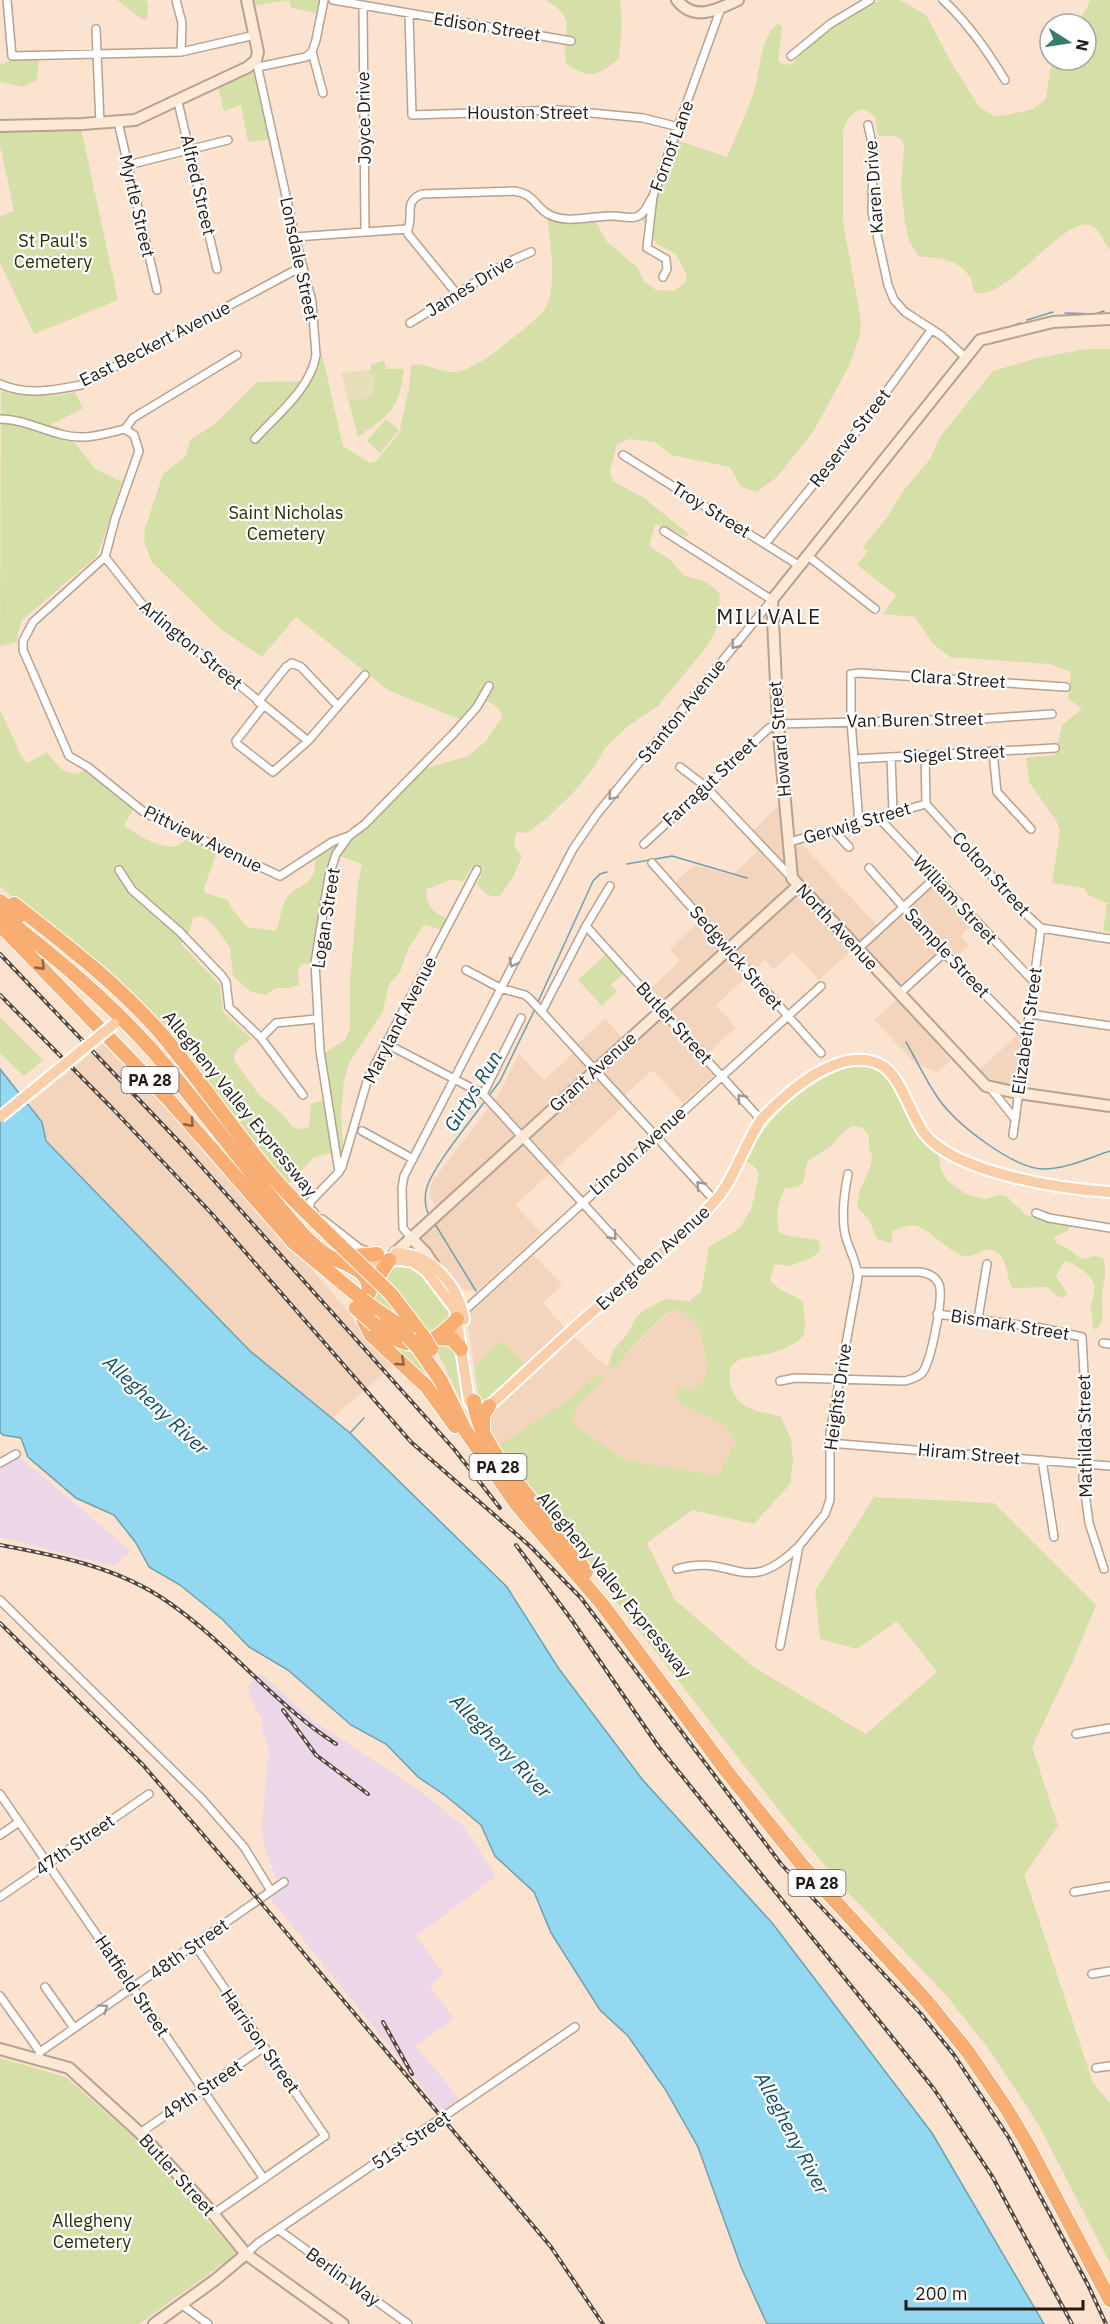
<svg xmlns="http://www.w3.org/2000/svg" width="1110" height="2324" font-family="'IBM Plex Sans',sans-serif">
	<rect width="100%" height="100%" fill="#fbe3cf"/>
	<path fill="#f3d4bd" d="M781,803L787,881L851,951L819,980L793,952L773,970L765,960L716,1005L736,1028L701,1059L714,1075L683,1103L652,1070L625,1095L630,1101L515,1205L541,1233L478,1290L468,1291L462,1289L420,1240L442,1218L429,1195L432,1182L499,1094L519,1054L544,1080L579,1048L577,1044L605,1019L623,1038L661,1004L649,990L680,961L670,949L705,916L675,883L694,865L732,875L758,851L746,837Z
		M801,843L882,931L934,883L973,924L961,936L969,945L957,957L946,946L900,988L798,879L795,845Z
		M897,999L951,1060L938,1072L916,1064L874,1020Z
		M1018,1034L1022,1038L1014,1086L996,1083L983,1076L978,1071Z
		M107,1040L332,1292L368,1337L396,1363L332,1418L250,1351L46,1141L42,1122L29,1104Z
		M534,1255L562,1285L543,1303L566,1329L526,1366L502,1340L474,1367L467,1316Z
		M678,1309L689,1317L700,1329L707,1364L704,1380L693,1390L684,1406L724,1424L736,1442L719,1476L624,1460L572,1423L577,1406L605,1378L598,1374L571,1399L496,1447L486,1432L492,1409L573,1336L596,1358L614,1369L648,1331L672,1311Z"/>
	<path fill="#ebd7e7" d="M19,1457L131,1551L114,1566L0,1537V1469Z
		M260,1673L315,1722L424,1794L463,1826L496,1876L416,1936L444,1974L430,1986L454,2019L416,2046L459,2099L442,2112L269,1897L281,1889L265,1850L262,1825L269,1748L262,1730L263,1721L250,1698L248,1686Z"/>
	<path fill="#d4e0a8" d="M117,0H145L148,3L147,19L143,20Z
		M251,0H319L317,13L291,8L289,0L253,6Z
		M545,0H620L622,21L619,58C599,77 587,79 566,63C560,31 581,20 545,0Z
		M879,0H900L926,15L951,62L980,108L995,116L1008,115L1033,109L1046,99L1050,71L1054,60H1086V24H1076L1087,8L1090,0H1110V250C1104,242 1099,228 1090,225C1065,217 1015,289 983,293C971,295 974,286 971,279C969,275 965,271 962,268C951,258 932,258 918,256L909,241L905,223L901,187L904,147L902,140L893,136H879C873,121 881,116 862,109C851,112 846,121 843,131V221L861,320L860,334L850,364L813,432L776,478L757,492L741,487L730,467L671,455L655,442L647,441L630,439L617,444L610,471L613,481L644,498L689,534L686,536C674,534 667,524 655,525L649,546L671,560L684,576C701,579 709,582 720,594L719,607L722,618L708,645L658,706L628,726L605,748L594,767L573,793L546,819L527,833L519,832L516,833L514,846L522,856L514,875L500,896C490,898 482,892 477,884L484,869L479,865L471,868L464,881L450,880L427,889C423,904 435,913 447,919L442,930L426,925L423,926L408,949L400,972L389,984L383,1011L349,1063L344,1080L341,1114L343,1146L342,1151L338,1152L324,1053L345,1040L350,1029V982L358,884L362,864L340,856L350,839L371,825L424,769L468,756L486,741L502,717C500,705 488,702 479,697L461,720L388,690L296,617L262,657L219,628L151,561L144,540L145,529L163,474L186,456L190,440L215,424L257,382L310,381L322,354L343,446L370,463L376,461L401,431L400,429L409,388L411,365C426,362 439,373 456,372C468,371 494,354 504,345C513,337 540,318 545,309C558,286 550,241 547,217C563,223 577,223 595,220L607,242L637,267L644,281L656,290L674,291L685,283L687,276L676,254L658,245L649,233L641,217L671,138L727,157C736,135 747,113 754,91C761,69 759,40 777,24L782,26L778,61L783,65L792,64C816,36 848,18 879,0Z
		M39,59L37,80L23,87L0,82V65L13,60Z
		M255,70L271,139L248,142L241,105L224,111L218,88Z
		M81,128L118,300L34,334L0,263V216L14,211L0,145V131Z
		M1086,349H1110V932L1103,931L1107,903L1088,895L1084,888L1052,883L1060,831L1056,820L1029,782L1026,758L1055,755L1062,725L1082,709L1068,699L1071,672L1050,664L950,657L933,644L915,617L883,614L896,595L857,565L868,551L863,547L888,516L903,491L930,459L940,437L993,371L1038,358Z
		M384,361L386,369H404C399,409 391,414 358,437L342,375L344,372L371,370V364Z
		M1,391C25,397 50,398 75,392L83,409L51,424L65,430L95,469L122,482L101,546L96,557L22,620L17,637V642L0,646Z
		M386,419L399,430L380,453L367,441Z
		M0,710L22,757L27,763L47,752C56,764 68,781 84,770L134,809L124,825C137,835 175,860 187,837L217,851L204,888L205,893L228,900L231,908L247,927L276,931C280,922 280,912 284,903C293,881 317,892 315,857L337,845L333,854L313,963L302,964L298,969L299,985L289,988H276L265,995L251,992L233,976L230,948L217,929L204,917L199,916L193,918L188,936L181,944L220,985L223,1012L252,1039C244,1045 233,1049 234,1060L260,1096L280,1112L293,1127L300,1129L309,1127L311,1104L323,1100L332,1153L314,1157L287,1186L179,1048L0,886Z
		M605,955L623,974L611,985L617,991L602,1006L578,980Z
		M0,1017L43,1060L24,1076L0,1053Z
		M850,1067C866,1067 877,1066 888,1078L919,1135L942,1154L939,1157L941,1169L947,1181L966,1194L985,1199L998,1195L1006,1196L1026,1215L1069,1224L1068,1231L1054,1237L1056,1243L1069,1249L1081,1259L1095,1256L1103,1258C1108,1275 1103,1281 1102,1297C1102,1310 1106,1320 1096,1330L1092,1327C1094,1319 1092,1316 1091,1309C1091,1301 1096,1292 1094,1285C1092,1275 1074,1263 1065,1261C1051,1284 1056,1272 1067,1293L1065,1297H1059L1047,1287L1013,1288C1005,1277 1009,1259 995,1251C984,1245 974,1259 963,1256C948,1251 928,1228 916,1226C909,1224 900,1229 893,1231L891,1243L877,1239L869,1220L857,1207L860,1190L870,1168L872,1157L869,1147V1136L863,1128L852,1126L839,1136L831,1146L811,1159L807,1163L803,1183L797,1187L785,1188C778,1202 775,1215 779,1232L789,1236L817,1240L820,1243L819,1252L811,1258L790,1266L775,1264L770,1279C775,1290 793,1294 803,1301L805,1323L804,1335C794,1346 776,1353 762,1355C740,1358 724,1360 731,1387C738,1410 760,1412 780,1416L791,1438L793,1462L790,1484L754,1524L692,1510L647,1543L675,1600L752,1666L866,1734L937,1672L897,1621L857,1649L820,1639L815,1591L874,1497L994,1503L1096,1605L1072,1663L1032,1747L1058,1826L1024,1875L1093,2083L1110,2103V2263L1038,2124L988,2048L945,1994L845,1889L789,1823L496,1447L571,1398L598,1374L605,1378L577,1406L572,1423L624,1460L719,1476L736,1442L724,1424L684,1406L676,1399L677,1387L693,1390L704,1380L707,1364L700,1329L689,1317L678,1309C656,1315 630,1352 614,1369L608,1366L613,1350L628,1333L635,1319L641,1312L665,1299L689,1301L701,1292L709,1247L740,1228L752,1207L759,1173L753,1165L745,1162C766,1117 803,1083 850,1067Z
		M401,1265L416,1268L443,1297L454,1318L429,1337L408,1330L371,1299L391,1266Z
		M376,1334L409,1347L440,1395Z
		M502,1340L526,1366L486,1402L479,1400L474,1367Z
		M433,1343L455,1346L482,1434L470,1419Z
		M0,2058L66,2077L139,2142L237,2254L139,2324H0Z"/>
	<path fill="#e8deb9" d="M369,370L375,381L372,395L360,401L349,399L342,375L344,372Z"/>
	<path fill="#91d8f0" stroke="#709fae" stroke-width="1.5" d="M0,1069L42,1122L46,1141L250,1351L350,1433L507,1587L559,1669L642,1779L773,1924L932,2133L1044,2324H767L741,2267L698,2147L665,2089L628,2036L600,2010L551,1933L534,1892L495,1856L481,1825L446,1796L418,1777L386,1744L351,1725L288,1670L249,1647L222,1619L180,1585L149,1567L136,1543L114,1515L76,1498L28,1457L21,1438L3,1435L0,1432Z"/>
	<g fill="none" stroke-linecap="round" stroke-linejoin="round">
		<path stroke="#709fae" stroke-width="1.5" d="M315,295L316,306
			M1065,313L1095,314L1104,311
			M1027,320L1053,312
			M1012,326L1020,323
			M627,864L672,856L747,878
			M537,1004L593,881L600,874L607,872
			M906,1042C917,1061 926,1081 938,1098C955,1123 1012,1168 1043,1169C1066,1169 1089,1158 1110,1151
			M488,1097L500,1081L535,1009
			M429,1215C425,1208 424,1196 427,1187C434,1165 470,1122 485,1101
			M435,1224L476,1291
			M350,1433L364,1418"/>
		<defs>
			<path id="street" d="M7,0L12,56L181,52L255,35
				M176,0L182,23L181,52
				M333,0L571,41
				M943,0C968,23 987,50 1005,80
				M363,6L365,231
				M409,15L412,115L560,110L643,118L679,127
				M96,29L100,123
				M791,56L830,24L870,0
				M258,67L306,57L312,52
				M323,93L312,52L316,40L324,0
				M178,102L217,269
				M118,122L157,290
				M868,125L873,148L872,212L888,285L894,300L905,312L942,336L965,357
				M128,165L228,140
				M408,229C414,213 403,202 422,194L514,191C534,194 534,205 548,214C568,225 592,215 613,216C620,216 628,219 636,217C645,214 648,204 653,196
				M408,229V234L457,294
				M295,237L408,229
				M663,277L667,269L666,259L647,248L653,196L721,8
				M410,323L508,262L531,252
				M0,384C27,396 54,390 81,385L303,266
				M0,419C29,419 54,438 83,437C96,437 111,432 125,429L134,435L139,451L115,519L105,557L33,622L23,641V650L69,756L88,767L145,813L280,876L332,842L349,836
				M125,429L133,418L237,355
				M255,439C277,415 311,388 316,355L312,302L295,237L256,60
				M623,455L800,566
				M765,544L865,421L932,329
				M808,556L875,609
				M105,557L146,609L308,741
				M258,702L286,667L292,663L301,667L338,706
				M264,705L236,741L237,744L273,772L308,741L365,675
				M993,752L997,792L1031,829
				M925,756L926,804L1028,916L1041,928L1110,939
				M891,757L893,812
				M854,759L1055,748
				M680,767L705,786L791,877
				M878,817L1034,982
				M859,823L851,721V674L859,673L1066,687
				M833,830L849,847
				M789,842L926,804
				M644,844L769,728L778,724L980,719L1052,714
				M652,863L821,1053
				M869,868L944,953L1027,1037
				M119,870L132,890L180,932L222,976L226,982L229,1007L261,1038L303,1095
				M586,926L761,1120
				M858,949L935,878
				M466,970L500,988L525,995L530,999L715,1201
				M899,994L944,953
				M542,1011L586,926L610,886
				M1030,1014L1110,1026
				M261,1038L276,1023L316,1019
				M387,1044L483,1094L644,1270
				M991,1089L1015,1119
				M483,1094L521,1018
				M362,1131L413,1159
				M1013,1135L1041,928
				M339,1172L320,1051L315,963L329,876L336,854L349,836L365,824L454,733L477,707L489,686
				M314,1212L310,1209V1202L339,1172L342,1167L368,1078L477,870
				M1036,1213L1049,1218L1110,1228
				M322,1219L359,1248L369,1252
				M411,1238L403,1228L402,1188L404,1176L573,849L597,814L772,600L664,531
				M462,1313L821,986
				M937,1314L1041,1328L1082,1337L1086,1411L1083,1478L1089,1523L1104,1569
				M978,1319L987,1264
				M1103,1343L1110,1344
				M780,1381L795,1378L905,1381C911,1379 917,1378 922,1373C931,1362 944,1297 939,1284C935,1276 928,1273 920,1272H857
				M829,1443L1110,1466
				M1042,1460L1054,1537
				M0,1463L16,1454
				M677,1569C734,1552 744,1600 798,1547
				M0,1600L202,1799L244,1847L271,1891
				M780,1646L799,1546L825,1514L830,1500V1433L858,1277C857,1264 851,1253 847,1241C840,1221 844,1194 848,1174
				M1076,1734L1110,1728
				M0,1794L264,2179
				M0,1835L19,1822
				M1074,1892L1110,1886
				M0,1897L149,1794
				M195,1945L325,2136L213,2214
				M1092,1974L1110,1971
				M45,1987L74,2028
				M0,1996L40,2052
				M38,2058L40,2052L284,1882
				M1096,2068L1110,2066
				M140,2133L264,2047
				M279,2230L408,2324
				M246,2254L258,2243L575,2027
				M181,2304L208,2324"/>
			<path id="secondary" d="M677,0C694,22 717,10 738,0
				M0,126L82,124L135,120L248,67L256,60L258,52L247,0
				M1110,319L1053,322L980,340L772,600L778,724L792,878L986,1086L1018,1093L1110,1106
				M411,1238L425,1252L435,1267
				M395,1253L798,886
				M0,2049L69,2068L140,2133L210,2210L246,2254L343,2324
				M154,2324L215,2280L246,2254"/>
			<path id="primary" d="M396,1253C432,1254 459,1286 464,1320
				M354,1263L401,1260L413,1262L426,1271L455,1309L469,1401L473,1407L480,1410L489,1406C528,1371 566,1334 606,1300C643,1268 681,1238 714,1202C735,1179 743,1146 761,1120C770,1109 783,1098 794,1089C816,1071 852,1050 881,1065C901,1076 910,1114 924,1133C954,1173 1062,1189 1110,1192"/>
			<path id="highway" d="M0,901L18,917
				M14,904C64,943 115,982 158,1030C195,1073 226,1120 262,1164C285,1193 312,1218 338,1243
				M0,914C54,956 106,999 152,1050C201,1106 244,1167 293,1223C303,1235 316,1249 330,1257C348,1266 370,1269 369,1293
				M0,925L170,1101L293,1242L363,1300
				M343,1255L355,1256L377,1254
				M371,1289L389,1260
				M391,1294L423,1336
				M364,1307L363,1319L371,1335L426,1386L455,1426
				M374,1308L396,1323L408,1337
				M375,1325C409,1353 428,1350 457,1319
				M437,1338L452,1339L461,1349
				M419,1349L441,1381L465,1430L517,1505L602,1604L728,1773L802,1865L925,1999L968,2052L1006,2108L1028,2145L1110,2300
				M474,1401C478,1441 512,1475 535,1505C553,1527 570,1549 586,1572
				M483,1431V1416L489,1406"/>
		</defs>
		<use href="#street" stroke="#b8a18f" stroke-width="10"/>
		<use href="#secondary" stroke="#b8a18f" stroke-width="14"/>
		<use href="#primary" stroke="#fff" stroke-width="14"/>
		<use href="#highway" stroke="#fff" stroke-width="16"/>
		<use href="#street" stroke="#fff" stroke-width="7"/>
		<use href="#secondary" stroke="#fde7d5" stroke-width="10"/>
		<use href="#primary" stroke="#fbceaa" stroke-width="10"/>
		<use href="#highway" stroke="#f8ae72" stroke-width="14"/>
		<defs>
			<path id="rail" d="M0,954L185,1148L454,1449L500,1508
				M0,995L112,1108L213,1215L411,1442L531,1547L581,1598L781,1864L921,2014L954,2055L1009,2138L1088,2285L1106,2324
				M0,1545C59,1556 118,1567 168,1602C229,1644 274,1704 336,1744
				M516,1545L571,1619L658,1746L934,2089L992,2176L1072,2324
				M0,1623L143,1765L242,1880L551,2247L603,2324
				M283,1710L316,1755L368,1794
				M383,2022L412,2074"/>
		</defs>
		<use href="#rail" stroke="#54483e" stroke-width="4"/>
		<use href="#rail" stroke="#fff" stroke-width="1.5" stroke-dasharray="4.5" stroke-linecap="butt"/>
		<defs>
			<path id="primary-bridge" d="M0,1117L114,1024"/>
			<path id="highway-bridge" d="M338,1243L391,1294
				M363,1300L374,1308
				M356,1308L375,1325
				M423,1336L431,1349
				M408,1337L419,1349"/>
		</defs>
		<use href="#primary-bridge" stroke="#fff" stroke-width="14" stroke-linecap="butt"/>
		<use href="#highway-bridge" stroke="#fff" stroke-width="16" stroke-linecap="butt"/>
		<use href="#primary-bridge" stroke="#fbceaa" stroke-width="10"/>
		<use href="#highway-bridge" stroke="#f8ae72" stroke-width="14"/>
	</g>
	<defs><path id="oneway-chevron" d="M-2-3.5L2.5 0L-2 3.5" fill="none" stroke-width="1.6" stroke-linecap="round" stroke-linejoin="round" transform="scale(1.5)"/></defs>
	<g stroke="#9c9895">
		<use href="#oneway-chevron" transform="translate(735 645) rotate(129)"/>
		<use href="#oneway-chevron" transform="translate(612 796) rotate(130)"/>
		<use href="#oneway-chevron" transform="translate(513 963) rotate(118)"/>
		<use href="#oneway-chevron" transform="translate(741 1098) rotate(-132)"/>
		<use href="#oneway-chevron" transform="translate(700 1185) rotate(-132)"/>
		<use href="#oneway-chevron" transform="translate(613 1236) rotate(48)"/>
		<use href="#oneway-chevron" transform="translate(104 2008) rotate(-34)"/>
	</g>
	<g stroke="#8e6443">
		<use href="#oneway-chevron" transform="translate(41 966) rotate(46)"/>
		<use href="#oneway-chevron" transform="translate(190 1123) rotate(48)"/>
		<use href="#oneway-chevron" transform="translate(401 1362) rotate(41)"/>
	</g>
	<g text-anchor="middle" stroke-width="4.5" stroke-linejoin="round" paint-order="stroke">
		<g fill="#fff" stroke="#655f5a" stroke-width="1.5">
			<rect x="121.5" y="1067" width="57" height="26" rx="4.5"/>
			<rect x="469.5" y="1454" width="57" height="26" rx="4.5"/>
			<rect x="788.5" y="1870" width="57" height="26" rx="4.5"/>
		</g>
		<g font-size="16" font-weight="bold" fill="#231b14">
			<text x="150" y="1086">PA 28</text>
			<text x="498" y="1473">PA 28</text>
			<text x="817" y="1889">PA 28</text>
		</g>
		<g font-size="18" fill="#231b14" stroke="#fff">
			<text transform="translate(487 27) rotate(9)" y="6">Edison Street</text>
			<text x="528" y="119">Houston Street</text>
			<text transform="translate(364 118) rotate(-91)" y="6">Joyce Drive</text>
			<text transform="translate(672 146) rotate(-70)" y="6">Fornof Lane</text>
			<text transform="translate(198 185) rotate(77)" y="6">Alfred Street</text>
			<text transform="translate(874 187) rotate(-94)" y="6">Karen Drive</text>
			<text transform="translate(137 206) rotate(77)" y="6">Myrtle Street</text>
			<text transform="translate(299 259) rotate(78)" y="6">Lonsdale Street</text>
			<text transform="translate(470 286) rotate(-32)" y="6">James Drive</text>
			<text transform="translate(155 344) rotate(-27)" y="6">East Beckert Avenue</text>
			<text transform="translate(850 438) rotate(-52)" y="6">Reserve Street</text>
			<text transform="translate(711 510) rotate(32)" y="6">Troy Street</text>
			<text transform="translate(191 645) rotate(40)" y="6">Arlington Street</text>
			<text transform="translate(958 679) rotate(4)" y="6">Clara Street</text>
			<text transform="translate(682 711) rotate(-51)" y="6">Stanton Avenue</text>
			<text transform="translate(915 720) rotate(-1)" y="6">Van Buren Street</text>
			<text transform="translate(780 739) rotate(-95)" y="6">Howard Street</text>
			<text transform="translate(954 754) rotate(-3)" y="6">Siegel Street</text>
			<text transform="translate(710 782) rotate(-43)" y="6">Farragut Street</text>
			<text transform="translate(857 823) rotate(-16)" y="6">Gerwig Street</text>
			<text transform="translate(203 839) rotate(26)" y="6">Pittview Avenue</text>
			<text transform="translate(991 874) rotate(48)" y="6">Colton Street</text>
			<text transform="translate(955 900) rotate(47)" y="6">William Street</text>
			<text transform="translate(326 918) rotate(-81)" y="6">Logan Street</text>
			<text transform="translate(837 927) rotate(47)" y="6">North Avenue</text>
			<text transform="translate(947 953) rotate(47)" y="6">Sample Street</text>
			<text transform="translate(736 958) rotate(49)" y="6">Sedgwick Street</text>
			<text transform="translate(400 1020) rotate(-63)" y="6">Maryland Avenue</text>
			<text transform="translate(674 1023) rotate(48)" y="6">Butler Street</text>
			<text transform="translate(1027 1031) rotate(-82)" y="6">Elizabeth Street</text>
			<text transform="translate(593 1072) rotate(-42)" y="6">Grant Avenue</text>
			<text transform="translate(240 1104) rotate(51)" y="6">Allegheny Valley Expressway</text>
			<text transform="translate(638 1151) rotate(-42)" y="6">Lincoln Avenue</text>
			<text transform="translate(653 1258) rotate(-42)" y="6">Evergreen Avenue</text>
			<text transform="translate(1010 1325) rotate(9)" y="6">Bismark Street</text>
			<text transform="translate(838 1397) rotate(-82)" y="6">Heights Drive</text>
			<text transform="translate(1085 1436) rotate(-91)" y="6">Mathilda Street</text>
			<text transform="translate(969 1454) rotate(5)" y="6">Hiram Street</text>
			<text transform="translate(614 1585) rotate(51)" y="6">Allegheny Valley Expressway</text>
			<text transform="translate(75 1845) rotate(-35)" y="6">47th Street</text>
			<text transform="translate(189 1949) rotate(-35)" y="6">48th Street</text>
			<text transform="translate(132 1986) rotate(56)" y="6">Hatfield Street</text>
			<text transform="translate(260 2041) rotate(55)" y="6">Harrison Street</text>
			<text transform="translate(202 2090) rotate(-34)" y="6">49th Street</text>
			<text transform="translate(411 2140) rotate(-34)" y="6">51st Street</text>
			<text transform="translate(177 2175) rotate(48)" y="6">Butler Street</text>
			<text transform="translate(343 2277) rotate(36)" y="6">Berlin Way</text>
		</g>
		<g font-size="18" fill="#272e01" stroke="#fff">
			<text x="53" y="247">St Paul's<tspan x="53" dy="21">Cemetery</tspan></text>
			<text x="286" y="519">Saint Nicholas<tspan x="286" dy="21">Cemetery</tspan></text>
			<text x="92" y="2227">Allegheny<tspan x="92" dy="21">Cemetery</tspan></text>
		</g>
		<g font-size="20" font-style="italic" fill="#144f60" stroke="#fff">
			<text transform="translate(473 1091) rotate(-58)" y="7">Girtys Run</text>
			<text transform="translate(156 1405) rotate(43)" y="7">Allegheny River</text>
			<text transform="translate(501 1746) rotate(46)" y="7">Allegheny River</text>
			<text transform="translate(792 2133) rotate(62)" y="7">Allegheny River</text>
		</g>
		<g font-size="21" letter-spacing="1.5" fill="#231b14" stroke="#fff">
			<text x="769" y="624">MILLVALE</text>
		</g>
	</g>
	<g transform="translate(1068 42) rotate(102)"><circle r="28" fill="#ffffff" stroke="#a7a4a1" stroke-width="1.5"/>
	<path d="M0-4.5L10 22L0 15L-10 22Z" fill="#387b6c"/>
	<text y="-9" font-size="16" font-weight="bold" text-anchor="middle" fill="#231b14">N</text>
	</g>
	<path d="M906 2300v9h177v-9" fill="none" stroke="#231b14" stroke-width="3"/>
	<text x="915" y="2300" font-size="18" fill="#231b14" stroke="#ffffff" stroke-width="4.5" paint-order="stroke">200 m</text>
</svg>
